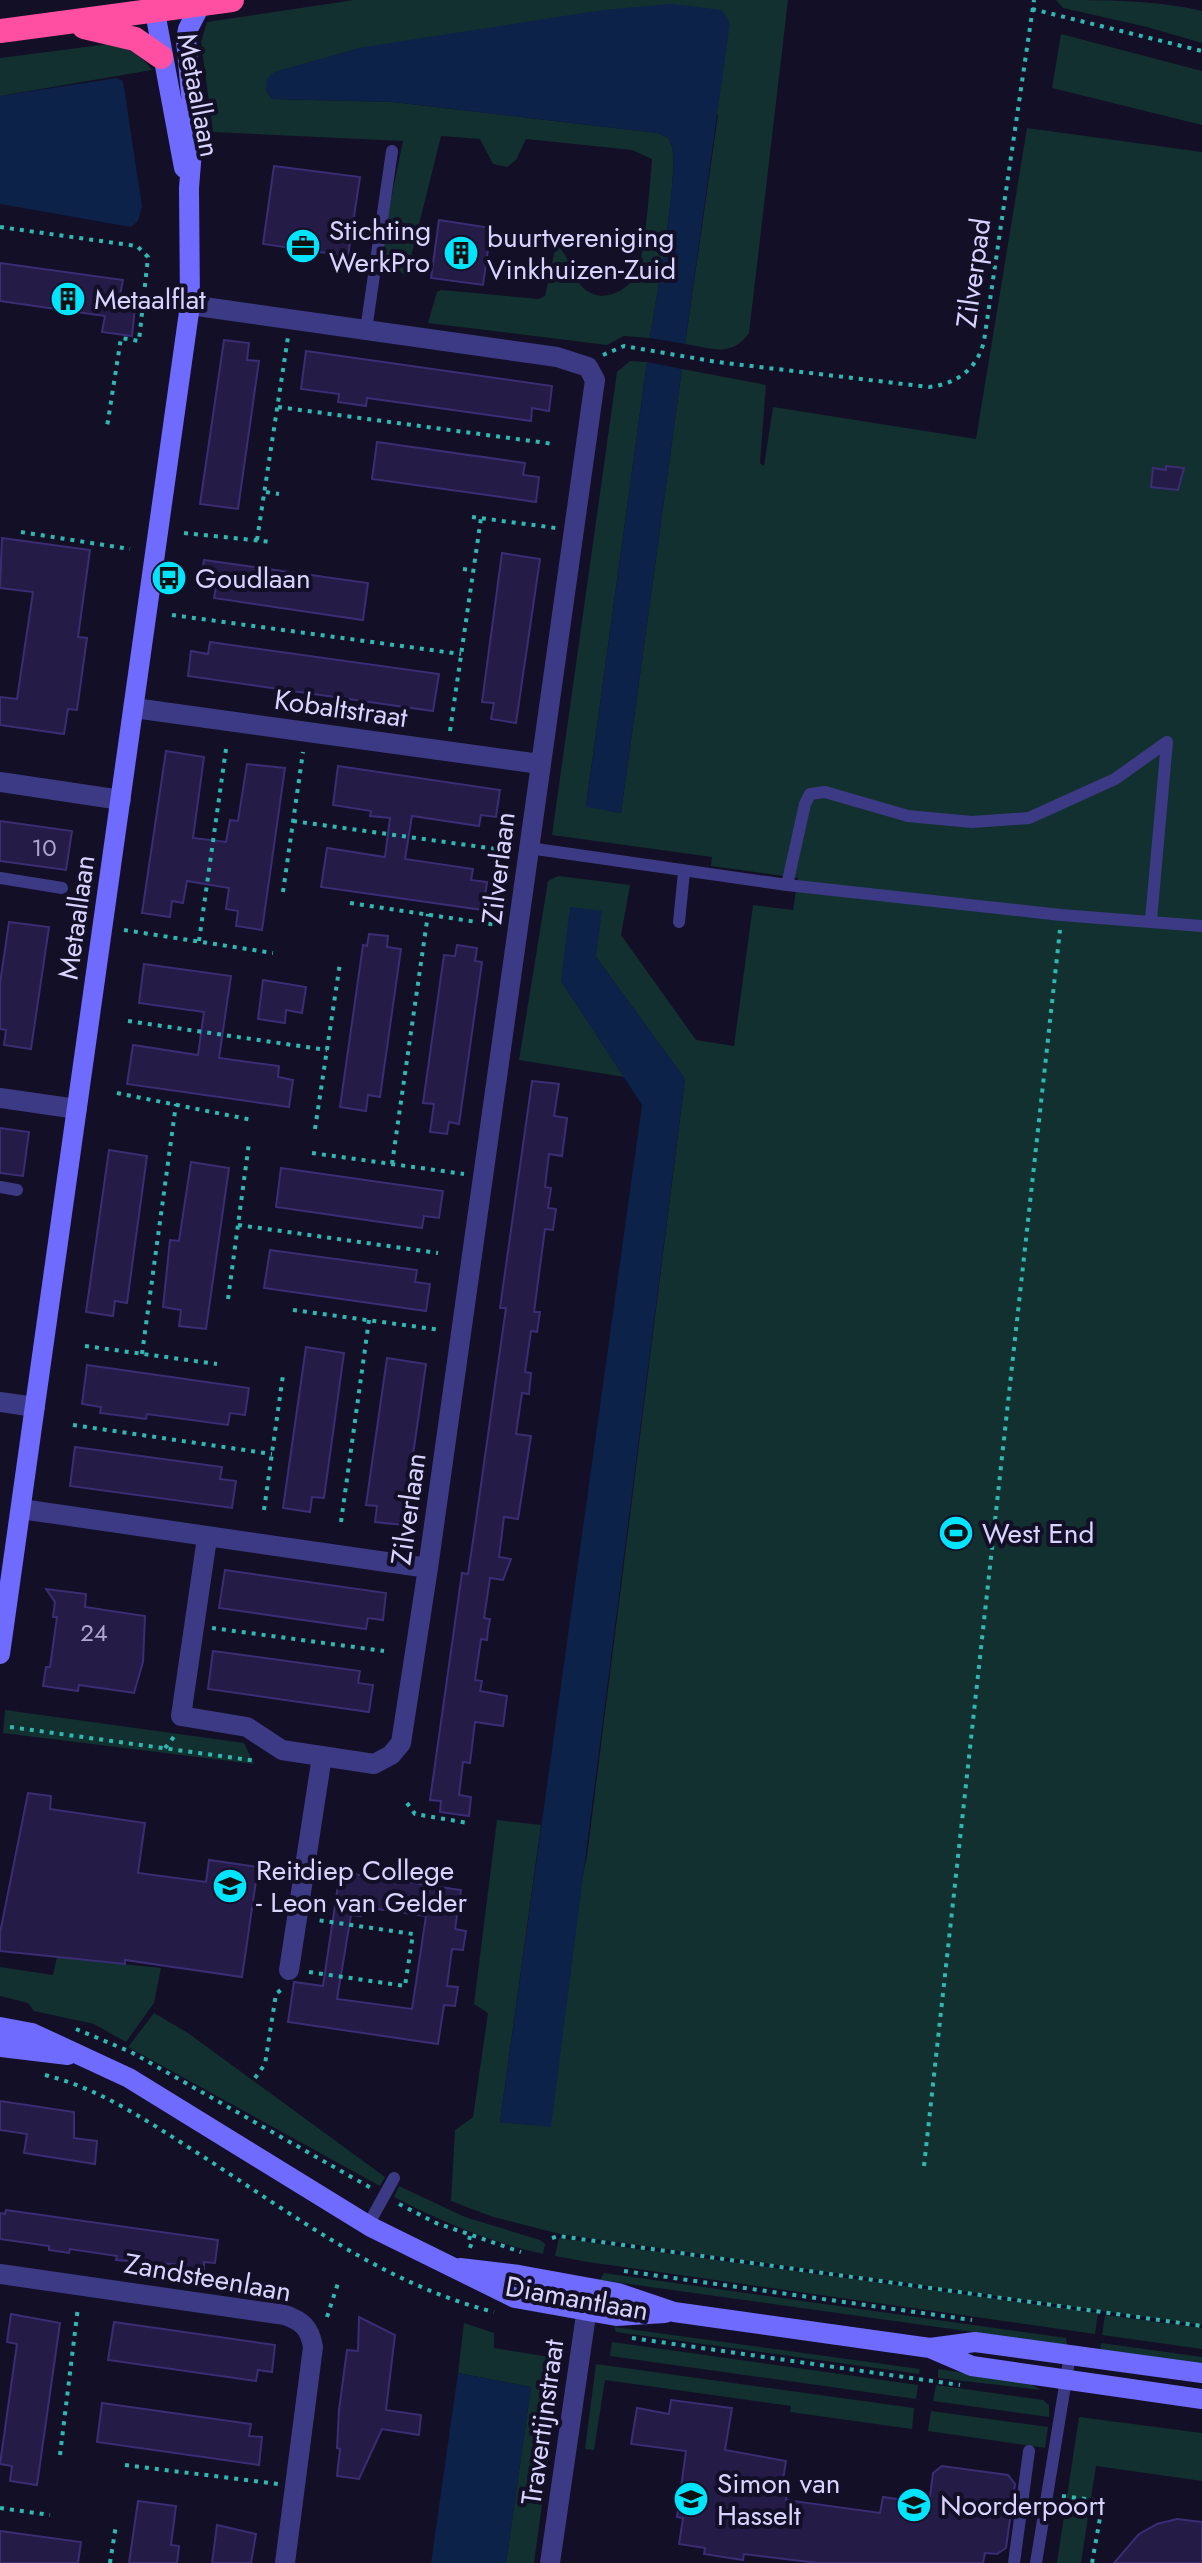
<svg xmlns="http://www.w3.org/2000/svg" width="1202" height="2563" font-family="Jost,sans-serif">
	<rect width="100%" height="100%" fill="#130f26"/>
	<path fill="#12302f" d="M354,0H788L749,333C731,358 712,348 685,344L718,115L364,47L275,72L266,90L272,99L393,102L657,133C664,136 669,136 671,144C681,167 655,304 650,338L624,336L607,345L428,323L437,292L441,290L539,299L545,296L556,245C572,256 570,279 587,291C603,302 625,292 635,277C645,260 650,182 652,159L632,150L526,139L516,160L507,167L493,164L480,139L441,136L406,277L380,252L403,141L213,132L201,42L207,22Z
		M1056,0C1105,0 1156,0 1202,11V43L1147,27L1063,8Z
		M1061,34L1202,71V125L1052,88Z
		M109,44C128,48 141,54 152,70L0,96V58Z
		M1027,128L1202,152V2325L560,2234L493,2217L451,2201L455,2130L473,2117L488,2013L474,2004L497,1820L541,1825L500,2122L530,2125L587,1856L685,1079L596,957L561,981L624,1077L519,1060L548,881L558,876L630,885L621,935L696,1040L734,1046L753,905L793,910L798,878L711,866L712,857L552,835L617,372L630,361L647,362L586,806L621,813L682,369L766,385L760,463L764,466L773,407L976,439Z
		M5,1710L244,1743L254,1764L3,1733Z
		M57,1957L161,1968L154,2003L126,2042L94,2024L34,2011L28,2003L0,1996V1967L53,1975Z
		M154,2013L188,2033L385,2177L380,2186L128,2047Z
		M399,2186L465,2217L540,2240L545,2244L543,2254C490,2242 442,2222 394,2197Z
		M559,2238L1098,2313L1095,2334L588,2262L555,2256Z
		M604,2273L1066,2338L1067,2345L600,2280Z
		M1105,2315L1202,2328V2349L1102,2335Z
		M464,2323L494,2333V2348L562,2359L534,2563H506L531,2387L458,2373Z
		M614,2327L920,2369L919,2374L616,2332Z
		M612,2342L918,2385L916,2399L610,2356Z
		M1101,2343L1202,2357V2367L1100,2352Z
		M596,2364L914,2408L912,2429L790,2412L791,2406L605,2380L594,2450L585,2449Z
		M938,2369L1027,2382L1041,2390L938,2378Z
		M936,2385L1043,2400L1049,2405V2417L933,2401Z
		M931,2411L1048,2427L1045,2448L928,2431Z
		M1079,2417L1202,2433V2481L1096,2466L1081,2563H1057Z"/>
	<path fill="#0c2248" d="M672,4L722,10L730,23L685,344L650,338C655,304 681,167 671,144C669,136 664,136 657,133L393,102L272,99L266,90L267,79L274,72L364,47L603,10Z
		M117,78L123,81L142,206L138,221L131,227L0,204V96Z
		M647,362L682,369L621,813L586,807Z
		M570,907L602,911L596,957L685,1079L551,2127L500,2122L642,1105L561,981Z
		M458,2373L531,2387L506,2563H431Z"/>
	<path fill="#241b47" stroke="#3b2d73" stroke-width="2" fill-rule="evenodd" d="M274,166L360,177L348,256L263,244Z
		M439,220L491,228L483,285L431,278Z
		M0,263L123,280L120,295L136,297L132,336L102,332L105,316L0,301Z
		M224,340L249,343L247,360L259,361L238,509L200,504Z
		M306,351L552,386L549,411L532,408L531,421L367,398L366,406L338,402L339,394L301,389Z
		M377,442L525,463L523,475L539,477L536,502L372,479Z
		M1166,466L1184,468L1178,490L1151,487L1153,468L1166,470Z
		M2,538L90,550L78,637L87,638L77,710L68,709L64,734L0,725V697L17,699L33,592L0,588Z
		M502,553L540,559L516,723L491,719L494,703L482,702Z
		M204,560L368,583L363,620L214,598L216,587L200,584Z
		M210,642L439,674L433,711L188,676L191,651L208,654Z
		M166,751L204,757L193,838L226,842L230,820L238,821L247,764L285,768L262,930L236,926L238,911L226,909L229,888L187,881L183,903L172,901L170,917L142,913Z
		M338,766L500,790L496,817L481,815L479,826L412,816L405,859L473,869L471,880L487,882L483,910L321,887L327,848L385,857L390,818L370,816L371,811L333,805Z
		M0,821L72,831L66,870L0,861Z
		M9,922L49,927L31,1049L4,1045L6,1030L0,1029V983Z
		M369,934L388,936L387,947L401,949L380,1097L368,1095L366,1111L340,1107L363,945L367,946Z
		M457,945L477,948L475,961L482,962L459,1124L449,1122L447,1134L430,1132L434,1104L423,1103L444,955L455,956Z
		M144,964L231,976L219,1058L279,1066L278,1077L293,1080L289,1107L127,1084L133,1045L198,1055L204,1012L139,1003Z
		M263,980L306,987L302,1013L286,1010L285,1023L258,1019Z
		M532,1081L559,1084L554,1116L567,1118L562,1156L549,1154L545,1187L551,1188L548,1208L556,1209L553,1230L545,1229L534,1312H540L537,1332L531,1331L525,1372L531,1373L529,1394L522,1393L516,1434L531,1436L518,1519L504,1517L499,1557L511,1559L503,1580L490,1578L484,1618L490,1619L488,1630L487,1640L481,1639L475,1680L482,1681L480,1691L507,1696L503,1726L475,1722L470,1763L463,1762L459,1795L471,1797L469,1816L440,1812L441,1801L430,1800L462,1573L468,1574L474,1534L506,1308H500Z
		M0,1128L29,1132L23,1176L0,1173Z
		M109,1150L147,1156L127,1303L115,1301L113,1316L86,1312Z
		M191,1162L229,1168L206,1329L179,1326L181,1310L163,1307L170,1240L179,1241Z
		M281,1168L443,1191L439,1218L424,1216L422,1228L276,1207Z
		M270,1250L417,1270L415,1282L430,1284L426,1311L264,1288Z
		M306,1347L344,1353L324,1498L312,1497L310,1512L283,1508Z
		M387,1358L426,1364L403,1525L375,1522L377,1506L366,1505Z
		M87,1365L249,1388L245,1415L230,1413L228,1425L147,1414L146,1419L100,1413L101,1407L82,1404Z
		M75,1447L222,1467L220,1479L236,1481L232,1508L70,1486Z
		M225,1570L386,1593L383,1620L368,1618L366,1629L219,1608Z
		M46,1589L86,1594L85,1607L145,1616L143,1662L134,1693L79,1685L78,1691L43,1686L46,1667H50L57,1617H53L55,1602Z
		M213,1651L360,1671L358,1683L373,1685L369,1712L208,1689Z
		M28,1793L51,1796L50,1809L145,1823L138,1873L206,1882L209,1860L258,1867L242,1977L125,1960V1964L0,1951V1933Z
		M340,1872L461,1890L455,1929L466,1931L463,1950L452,1949L447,1986L458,1987L455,2006L444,2005L438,2044L288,2022L294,1982L323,1986ZM363,1907L426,1916L412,2009L337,1999L351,1915L361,1916Z
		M0,2101L74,2112V2138L97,2141L95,2164L24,2153L27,2134L0,2130Z
		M6,2210L218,2240L215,2263L204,2262V2272L183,2269V2265L116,2260L117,2256L70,2249L69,2253L49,2250V2246L0,2239V2213L5,2214Z
		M11,2314L60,2323L37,2485L10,2481L12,2466L0,2464L17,2344L7,2342Z
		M359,2317L395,2335L386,2410L421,2415L419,2435L382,2429L359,2479L337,2476L340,2449L337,2448L339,2410L347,2350L358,2351Z
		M114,2322L275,2345L272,2372L258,2370L256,2381L108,2360Z
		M671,2400L732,2408L725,2450L786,2461L781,2492L787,2493L786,2500L880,2513L883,2497L929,2504L933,2473L942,2466L1008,2475L1015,2484L1006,2548L997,2554L985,2553L983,2563H818L744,2554L743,2560L704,2554L705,2548L679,2544L683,2518L677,2517L686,2451L631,2444L637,2408L669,2414Z
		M102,2403L251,2424L249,2436L262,2437L259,2465L97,2442Z
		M138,2501L176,2506L171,2545L179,2546L177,2563H129Z
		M1177,2519L1202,2522V2563H1114L1139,2534L1157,2524Z
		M217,2525L256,2534L251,2563H212Z
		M0,2531L81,2542L78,2563H0Z"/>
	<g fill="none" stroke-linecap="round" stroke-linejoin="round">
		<path stroke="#2fb8b0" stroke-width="4" stroke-dasharray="4 6" stroke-linecap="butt" d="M1032,9L1202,51
			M0,227L137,246L148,257L139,341L121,338L107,427
			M603,355L624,346L717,362L929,387C957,384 978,368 984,341L1034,0
			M278,407L554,444
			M266,492L279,494
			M472,517L556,528
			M21,532L130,549
			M184,533L272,542
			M257,540L288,337
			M463,569L473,570
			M172,615L461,654
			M450,731L481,518
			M293,821L496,849
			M283,892L303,752
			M350,903L497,925
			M124,930L273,953
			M199,941L226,749
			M128,1021L327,1050
			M117,1093L252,1120
			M315,1129L340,963
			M312,1153L464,1174
			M392,1164L428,914
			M238,1225L438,1253
			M228,1299L249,1143
			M293,1310L441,1330
			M85,1346L217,1364
			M142,1354L176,1104
			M73,1425L272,1454
			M264,1510L283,1375
			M341,1522L369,1320
			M212,1628L384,1651
			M10,1727L257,1761
			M165,1748L177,1733
			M407,1803L415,1814L468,1823
			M309,1972L405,1986L413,1934L317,1920
			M76,2029L131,2052L371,2188
			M45,2075C101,2089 147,2121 196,2152C291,2213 383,2284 494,2312
			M255,2078L265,2064L276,1994L283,1988
			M924,2166L1060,930
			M399,2204L436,2223L521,2252
			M470,2236L468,2245L476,2248
			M552,2238L559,2236L1202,2326
			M624,2271L972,2320
			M327,2317L339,2280
			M632,2338L960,2385
			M60,2455L78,2307
			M125,2465L278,2484
			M1062,2496L1103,2501L1092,2563
			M0,2508L50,2515
			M110,2563L116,2525"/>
		<path stroke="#3d3a85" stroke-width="12" d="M366,330L392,151
			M529,848L787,885L1061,915L1202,926
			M0,878L62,888
			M787,885L805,804L810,794L825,792L908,816L972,822L1029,818L1115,779L1167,742
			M1151,920L1167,742
			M679,922L684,872
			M0,1187L17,1190
			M368,2225L394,2178
			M1014,2563L1029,2451
			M1036,2563L1070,2355"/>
		<path stroke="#3d3a85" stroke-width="20" d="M190,305L557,357L588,367L595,380L428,1568L401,1743L391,1755L374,1764L282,1750L247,1727L181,1716L207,1538
			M134,708L540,764
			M0,782L121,800
			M0,1098L77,1109
			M0,1402L35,1407
			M21,1509L428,1568
			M289,1970L322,1756
			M0,2274L285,2315C302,2321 310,2328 313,2347L285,2563
			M550,2563L589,2294"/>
		<path stroke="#6f6bff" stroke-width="20" d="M155,12L184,168
			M0,1654L190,305L189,188L194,126L186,40L188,29L201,4
			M0,2027L32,2033L129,2078L371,2227L515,2298L616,2316L665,2313
			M0,2047L68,2055
			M460,2268L519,2275L618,2293L674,2312L930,2348L972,2366L1202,2399
			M930,2348L975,2342L1202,2373"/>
		<path stroke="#ff4fa3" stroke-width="24" d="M84,27L135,39L161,57
			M0,31L232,0"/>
	</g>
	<defs>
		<symbol id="office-disc" viewBox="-11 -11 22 22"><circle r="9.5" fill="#00e5ff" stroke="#130f26"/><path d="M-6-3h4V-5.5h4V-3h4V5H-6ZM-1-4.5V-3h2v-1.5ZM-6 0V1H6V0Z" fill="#111"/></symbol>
		<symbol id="building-disc" viewBox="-11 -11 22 22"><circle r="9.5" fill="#00e5ff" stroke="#130f26"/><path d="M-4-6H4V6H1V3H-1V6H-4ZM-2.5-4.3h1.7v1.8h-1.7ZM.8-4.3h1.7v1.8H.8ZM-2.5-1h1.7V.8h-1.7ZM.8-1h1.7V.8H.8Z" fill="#111"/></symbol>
		<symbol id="bus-disc" viewBox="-11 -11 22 22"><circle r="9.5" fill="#00e5ff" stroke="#130f26"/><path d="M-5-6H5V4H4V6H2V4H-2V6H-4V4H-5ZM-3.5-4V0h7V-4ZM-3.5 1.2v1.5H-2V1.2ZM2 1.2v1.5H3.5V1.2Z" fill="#111"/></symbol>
		<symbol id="stadium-disc" viewBox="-11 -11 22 22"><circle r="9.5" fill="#00e5ff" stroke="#130f26"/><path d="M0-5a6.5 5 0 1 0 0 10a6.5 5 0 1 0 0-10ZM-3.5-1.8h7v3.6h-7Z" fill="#111"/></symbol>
		<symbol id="school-disc" viewBox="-11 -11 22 22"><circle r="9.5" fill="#00e5ff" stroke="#130f26"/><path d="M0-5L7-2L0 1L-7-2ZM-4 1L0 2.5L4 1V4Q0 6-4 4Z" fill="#111"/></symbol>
		<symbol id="university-disc" viewBox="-11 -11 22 22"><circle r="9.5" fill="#00e5ff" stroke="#130f26"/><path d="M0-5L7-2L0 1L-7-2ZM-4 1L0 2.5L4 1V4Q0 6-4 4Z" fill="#111"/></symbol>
	</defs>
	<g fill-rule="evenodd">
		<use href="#office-disc" x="283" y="226" width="40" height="40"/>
		<use href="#building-disc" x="441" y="233" width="40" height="40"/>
		<use href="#building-disc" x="48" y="279" width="40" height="40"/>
		<use href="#bus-disc" x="149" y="558" width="40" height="40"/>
		<use href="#stadium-disc" x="936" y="1513" width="40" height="40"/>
		<use href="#school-disc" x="210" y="1866" width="40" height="40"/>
		<use href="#university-disc" x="671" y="2479" width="40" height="40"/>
		<use href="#university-disc" x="894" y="2485" width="40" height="40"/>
	</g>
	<g text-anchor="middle" stroke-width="8" stroke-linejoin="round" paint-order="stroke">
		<g font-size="24" fill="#aca6d1">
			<text x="44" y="856">10</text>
			<text x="94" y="1641">24</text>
		</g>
		<g font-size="28" fill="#d9d4ff" stroke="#130f26">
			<text transform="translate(199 95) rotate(79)" y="10">Metaallaan</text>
			<text transform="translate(973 273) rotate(-82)" y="10">Zilverpad</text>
			<text transform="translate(341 708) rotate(8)" y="10">Kobaltstraat</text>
			<text transform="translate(498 868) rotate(-83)" y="10">Zilverlaan</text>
			<text transform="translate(76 917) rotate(-82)" y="10">Metaallaan</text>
			<text transform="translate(408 1509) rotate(-82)" y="10">Zilverlaan</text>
			<text transform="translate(208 2277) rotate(10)" y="10">Zandsteenlaan</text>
			<text transform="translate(577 2298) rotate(10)" y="10">Diamantlaan</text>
			<text transform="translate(542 2422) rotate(-82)" y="10">Travertijnstraat</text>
		</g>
		<g font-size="28" fill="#d9d4ff" stroke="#130f26" text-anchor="start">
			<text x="329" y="240">Stichting<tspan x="329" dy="32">WerkPro</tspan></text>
			<text x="487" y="247">buurtvereniging<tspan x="487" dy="32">Vinkhuizen-Zuid</tspan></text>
			<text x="94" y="309">Metaalflat</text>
			<text x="195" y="588">Goudlaan</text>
			<text x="982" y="1543">West End</text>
			<text x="256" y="1880">Reitdiep College<tspan x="256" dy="32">- Leon van Gelder</tspan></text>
			<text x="717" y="2493">Simon van<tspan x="717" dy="32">Hasselt</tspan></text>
			<text x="940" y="2515">Noorderpoort</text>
		</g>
	</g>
</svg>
